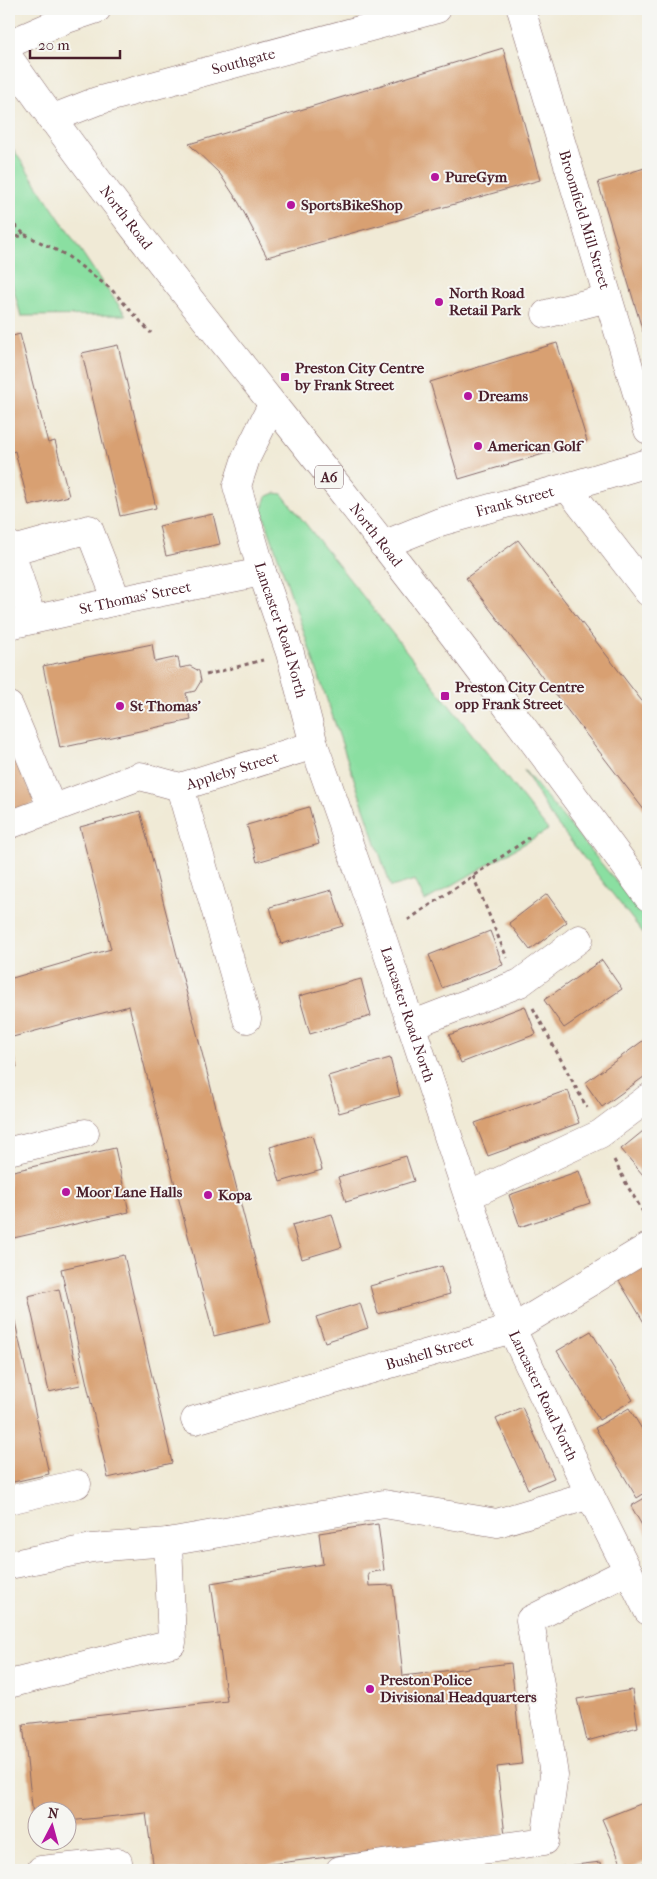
<svg xmlns="http://www.w3.org/2000/svg" width="657" height="1879" font-family="'IM FELL French Canon',serif">
	<rect width="100%" height="100%" fill="#f6f6f2"/>
	<filter id="ink" filterUnits="userSpaceOnUse"><feTurbulence type="fractalNoise" baseFrequency=".02" numOctaves="2"/><feDisplacementMap in="SourceGraphic" scale="10" xChannelSelector="R" yChannelSelector="G"/><feConvolveMatrix kernelMatrix="1 2 1 2 8 2 1 2 1" color-interpolation-filters="sRGB"/></filter>
	<filter id="wash" filterUnits="userSpaceOnUse"><feTurbulence type="fractalNoise" baseFrequency=".0096" numOctaves="4" result="noise"/><feDisplacementMap in="SourceGraphic" scale="20" xChannelSelector="R" yChannelSelector="G"/><feGaussianBlur stdDeviation="1.12" result="paint"/><feColorMatrix in="noise" values="0 0 0 0 0 0 0 0 0 0 0 0 0 0 0 0 0 1.4 0 .05"/><feComposite in="paint" operator="in"/></filter>
	<g filter="url(#wash)">
		<rect width="100%" height="100%" fill="#f0ead6"/>
		<path fill="#8adfa1" stroke="#6a7f66" d="M9,143L101,281L126,315L21,316L9,272Z
			M275,493L282,494L548,830L425,901L415,880L391,887L262,510L266,497Z
			M524,770L648,920V939L550,815Z"/>
		<g id="blocks">
			<path fill="#d8a072" d="M503,48L540,180L267,257L239,203L220,174L189,144Z
				M648,167V331L643,332L598,182Z
				M20,334L48,443L55,441L69,496L29,506L15,451L9,453V337Z
				M557,343L587,441L459,479L430,382Z
				M118,345L156,508L120,516L82,353Z
				M213,514L220,544L166,556L159,526Z
				M518,540L648,709V815L466,578Z
				M152,644L155,662L178,657L180,668L190,666L199,671L201,681L195,691L186,693L191,720L60,748L43,666Z
				M9,738L35,803L9,814Z
				M309,807L319,844L257,862L247,825Z
				M140,811L271,1322L214,1336L129,1006L9,1038V979L111,949L80,827Z
				M332,890L343,926L281,944L270,907Z
				M547,894L567,922L530,950L509,923Z
				M490,931L503,965L442,988L429,955Z
				M602,960L622,989L564,1028L544,1000Z
				M361,979L371,1016L310,1034L299,996Z
				M525,1006L536,1034L461,1063L449,1035Z
				M648,1037V1074L602,1107L585,1083Z
				M9,1039L17,1067L9,1069Z
				M390,1058L400,1096L339,1113L328,1076Z
				M568,1090L579,1123L488,1156L475,1123Z
				M648,1127V1170L643,1175L621,1149Z
				M312,1135L322,1170L280,1182L270,1147Z
				M115,1148L129,1212L9,1239V1172Z
				M406,1156L414,1181L346,1202L338,1177Z
				M579,1171L590,1203L520,1227L509,1195Z
				M332,1214L342,1247L302,1259L292,1225Z
				M124,1255L172,1463L108,1478L61,1269Z
				M642,1264L648,1274V1329L618,1279Z
				M442,1266L450,1294L378,1314L370,1286Z
				M59,1289L80,1385L49,1392L28,1296Z
				M9,1295L49,1474L9,1483Z
				M360,1303L368,1328L325,1342L316,1317Z
				M591,1331L633,1400L599,1420L557,1351Z
				M522,1407L554,1478L528,1489L496,1419Z
				M629,1408L648,1439V1491L637,1498L595,1428Z
				M648,1496V1536L631,1506Z
				M378,1524L384,1570L368,1573L369,1586L393,1585L403,1676L511,1663L522,1764L497,1767L505,1835L223,1870H154L146,1813L68,1821V1812H38V1825H34L23,1724L227,1701L211,1583L323,1564L319,1533Z
				M632,1690L638,1727L587,1741L577,1699Z
				M648,1801V1861L624,1870L602,1819Z
				M601,1862L602,1870H540V1869Z"/>
		</g>
	</g>
	<g filter="url(#ink)">
		<use href="#blocks" fill-opacity="0" stroke="#846667" stroke-width="1"/>
		<g fill="none" stroke-linecap="round" stroke-linejoin="round">
			<defs>
				<g id="minor">
					<path id="s1" d="M521,9L648,430"/>
					<path d="M9,44L64,20L97,9"/>
					<path id="s2" d="M51,119L97,101L437,9"/>
					<path d="M546,314L608,298"/>
					<path id="s3" d="M272,405L246,458L237,486L262,572L290,653L314,745L382,937L512,1329L590,1495L648,1611"/>
					<path d="M567,487L648,592"/>
					<path d="M9,545L32,619"/>
					<path id="s4" d="M383,545L440,522L567,487L648,463"/>
					<path d="M10,551L89,529L117,601"/>
					<path id="s5" d="M9,625L117,601L262,572"/>
					<path d="M9,706L52,808"/>
					<path d="M180,787L247,1019"/>
					<path id="s6" d="M9,825L140,776L180,787L314,745"/>
					<path d="M411,1025L520,983L579,939"/>
					<path d="M9,1151L85,1133"/>
					<path d="M468,1196L600,1134L648,1098"/>
					<path id="s7" d="M195,1420L512,1329L648,1247"/>
					<path d="M9,1500L77,1484"/>
					<path d="M9,1565L92,1548L168,1542L384,1504L497,1523L590,1495"/>
					<path d="M9,1684L172,1643L168,1542"/>
					<path d="M41,1870L118,1862L119,1870"/>
					<path d="M340,1870L545,1841L554,1775L530,1620L628,1571"/>
				</g>
				<g id="highway">
					<path id="s8" d="M9,58C126,226 258,383 384,545C474,661 562,779 648,897"/>
				</g>
			</defs>
			<use href="#minor" stroke="#846667" stroke-width="29"/>
			<use href="#highway" stroke="#846667" stroke-width="29"/>
			<path stroke="#846667" stroke-width="3" stroke-dasharray="4 4" stroke-linecap="butt" d="M9,220L25,235
				M9,238L26,235L66,255L111,289L151,333
				M206,675L263,660
				M473,876L507,958
				M408,920L529,838
				M533,1008L587,1108
				M614,1160L628,1187L648,1220"/>
			<use href="#minor" stroke="#fff" stroke-width="28"/>
			<use href="#highway" stroke="#fff" stroke-width="28"/>
		</g>
	</g>
	<g fill="#b5179e" stroke="#f6f6f2" stroke-width="2">
		<circle cx="435" cy="177" r="5"/>
		<circle cx="291" cy="205" r="5"/>
		<circle cx="439" cy="302" r="5"/>
		<rect x="280" y="372" width="10" height="10" rx="2.5"/>
		<circle cx="468" cy="396" r="5"/>
		<circle cx="478" cy="446" r="5"/>
		<rect x="440" y="691" width="10" height="10" rx="2.5"/>
		<circle cx="120" cy="706" r="5"/>
		<circle cx="66" cy="1192" r="5"/>
		<circle cx="208" cy="1195" r="5"/>
		<circle cx="370" cy="1689" r="5"/>
	</g>
	<g text-anchor="middle" stroke-width="4" stroke-linejoin="round" paint-order="stroke">
		<rect fill="#f6f6f2" stroke="#7e6067" stroke-width="1" x="315" y="465.5" width="28" height="23" rx="4"/>
		<g font-size="14" font-weight="bold" fill="#4a1f2b">
			<text x="329" y="482">A6</text>
		</g>
		<g font-size="15" fill="#4a1f2b" stroke="#f6f6f2">
			<text dy="5" stroke="none"><textPath href="#s2" startOffset="201">Southgate</textPath></text>
			<text dy="5" stroke="none"><textPath href="#s8" startOffset="198">North Road</textPath></text>
			<text dy="5" stroke="none"><textPath href="#s1" startOffset="220">Broomfield Mill Street</textPath></text>
			<text dy="5" stroke="none"><textPath href="#s4" startOffset="139">Frank Street</textPath></text>
			<text dy="5" stroke="none"><textPath href="#s8" startOffset="602">North Road</textPath></text>
			<text dy="5" stroke="none"><textPath href="#s5" startOffset="129">St Thomas' Street</textPath></text>
			<text dy="5" stroke="none"><textPath href="#s3" startOffset="239">Lancaster Road North</textPath></text>
			<text dy="5" stroke="none"><textPath href="#s6" startOffset="236">Appleby Street</textPath></text>
			<text dy="5" stroke="none"><textPath href="#s3" startOffset="644">Lancaster Road North</textPath></text>
			<text dy="5" stroke="none"><textPath href="#s7" startOffset="244">Bushell Street</textPath></text>
			<text dy="5" stroke="none"><textPath href="#s3" startOffset="1049">Lancaster Road North</textPath></text>
		</g>
		<g font-size="15" font-weight="bold" fill="#4a1f2b" stroke="#f6f6f2" text-anchor="start">
			<text x="445" y="182">PureGym</text>
			<text x="301" y="210">SportsBikeShop</text>
			<text x="449" y="298">North Road<tspan x="449" dy="17">Retail Park</tspan></text>
			<text x="295" y="373">Preston City Centre<tspan x="295" dy="17">by Frank Street</tspan></text>
			<text x="478" y="401">Dreams</text>
			<text x="488" y="451">American Golf</text>
			<text x="455" y="692">Preston City Centre<tspan x="455" dy="17">opp Frank Street</tspan></text>
			<text x="130" y="711">St Thomas'</text>
			<text x="76" y="1197">Moor Lane Halls</text>
			<text x="218" y="1200">Kopa</text>
			<text x="380" y="1685">Preston Police<tspan x="380" dy="17">Divisional Headquarters</tspan></text>
		</g>
	</g>
	<rect width="657" height="1879" fill="none" stroke="#f6f6f2" stroke-width="30"/>
	<g transform="translate(52 1826) rotate(6)"><circle r="24" fill="#f6f6f2" stroke="#b1a0a2"/>
	<path d="M0-4L9 19L0 12L-9 19Z" fill="#b5179e"/>
	<text y="-8" font-size="14" font-weight="bold" text-anchor="middle" fill="#4a1f2b">N</text>
	</g>
	<path d="M30 50v8h90v-8" fill="none" stroke="#4a1f2b" stroke-width="2.5"/>
	<text x="38" y="50" font-size="15" fill="#4a1f2b" stroke="#f6f6f2" stroke-width="4" paint-order="stroke">20 m</text>
</svg>
